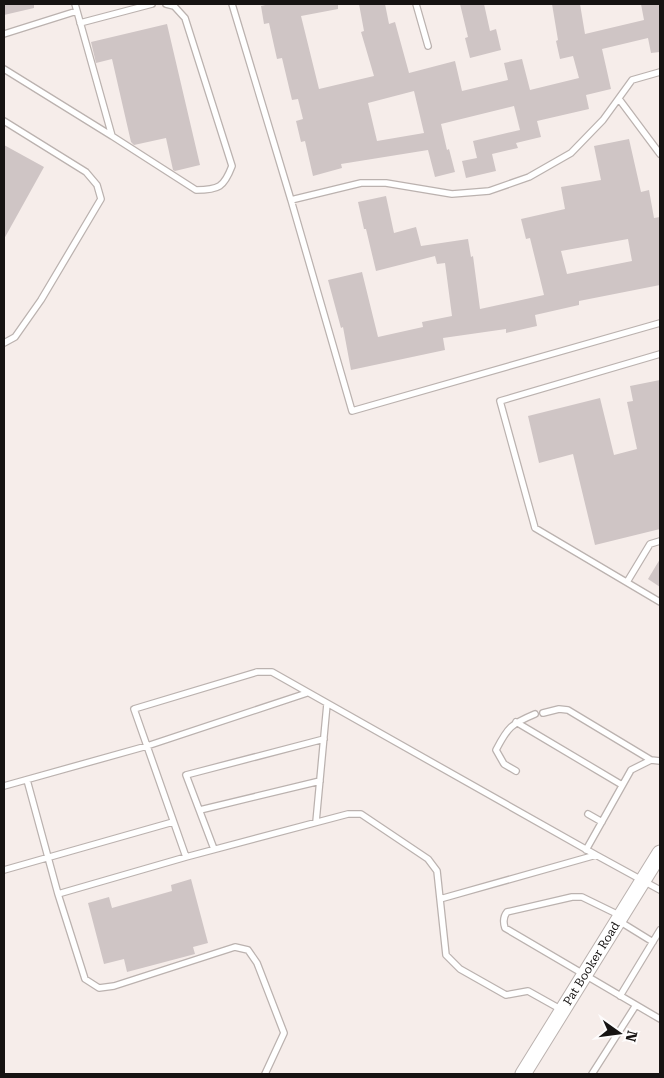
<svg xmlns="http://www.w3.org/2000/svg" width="664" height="1078" font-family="'Roboto Serif',serif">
	<rect width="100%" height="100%" fill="#f6edea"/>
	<path fill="#cfc5c5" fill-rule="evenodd" d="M4,4H34V8L4,15Z
		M270,4H338V9L301,16L319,89L374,76L361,32L364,31L359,4H385L389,24L395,22L409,73L455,61L462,91L508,80L504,63L522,59L530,90L579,78L573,56L560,59L556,41L558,40L552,4H580L585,34L644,20L641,4H660V52L651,53L648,38L602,49L611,89L586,95L589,109L537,121L541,137L516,143L518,148L492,154L496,171L466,178L462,161L477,158L473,141L520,130L514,106L441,124L447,150L449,149L455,172L435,177L428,150L341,164L342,168L313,176L305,141L301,142L296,121L303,119L298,99L292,100L282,58L277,59L269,23L264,24L261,6ZM414,91L424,133L377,141L368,103Z
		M460,4H484L490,31L496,29L501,50L470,58L465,38L468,37Z
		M167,24L200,165L175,171L173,170L166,138L134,145L131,142L112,59L96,63L91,42Z
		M629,139L641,192L649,190L654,218L660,217V285L579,301V305L535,315L537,326L506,333V329L443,338L445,350L351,370L343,327L341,328L328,280L362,272L378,337L423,327L422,322L452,316L445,263L437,264L435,256L376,271L366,229H364L358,202L386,196L394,233L416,227L421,246L468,239L471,257L473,256L480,309L544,295L530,238L526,239L521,219L565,209L561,187L601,180L594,146ZM628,239L632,261L567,274L561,251Z
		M4,145L44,167L4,239Z
		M660,380V529L595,545L573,454L539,463L528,416L600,398L614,455L637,449L627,402L633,401L630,386Z
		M660,559V587L648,579Z
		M191,879L208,943L193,947L195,954L127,972L124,959L104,964L88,903L109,897L112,908L172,891L171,885Z"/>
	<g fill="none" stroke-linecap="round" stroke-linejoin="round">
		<defs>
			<path id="service" d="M232,4L291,200L361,183H386L452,194L489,191L529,177L571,153L603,120L632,80L660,72
				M416,4L428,46
				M80,23L152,4
				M4,34L77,11
				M4,69L112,136L75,4
				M619,99L660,154
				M4,121L86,172L97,185L101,199L41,300L15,337L4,343
				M112,136L196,190C219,190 224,187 232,166L185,18L174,6L166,4
				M291,200L352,411L660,323
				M660,354L500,401L535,528L660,602
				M627,582L650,544L660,541
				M543,713L559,709L568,710L651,760
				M516,722L622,785
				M516,771L504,764L496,750C508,727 511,724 535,714
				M27,780L58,894
				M4,786L147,746L307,693
				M200,810L320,781
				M588,814L602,822
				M316,822L327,704
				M214,849L186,775L324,739
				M586,850L631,770L651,760L660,761
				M186,857L348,814H361L428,859L437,871L440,899
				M4,870L173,822
				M621,916L582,897H572L507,912C503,917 503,922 505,928L660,1019
				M619,921L653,942
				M620,996L660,930
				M562,1010L528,991L506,995L460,969L446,955L440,899L596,855L660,890
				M265,1074L284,1033L257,963L248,950L235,947L114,986L99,988L85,979L58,894L186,857L134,709L257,672H272L596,855
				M592,1074L636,1005"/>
			<g id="secondary">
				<path id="s1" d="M523,1074L660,853"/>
			</g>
		</defs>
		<use href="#service" stroke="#bbb2af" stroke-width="8"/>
		<use href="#secondary" stroke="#bbb2af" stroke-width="17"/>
		<use href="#service" stroke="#fff" stroke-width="5.5"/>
		<use href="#secondary" stroke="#fff" stroke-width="15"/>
	</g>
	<g text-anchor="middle" stroke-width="5" stroke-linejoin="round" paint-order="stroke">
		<g font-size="12" fill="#161312" stroke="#fefcfc">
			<text dy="4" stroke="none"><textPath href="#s1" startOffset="130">Pat Booker Road</textPath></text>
		</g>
	</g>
	<rect width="664" height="1078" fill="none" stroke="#161312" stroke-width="10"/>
	<g transform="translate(619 1033) rotate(104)" stroke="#fefcfc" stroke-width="4" paint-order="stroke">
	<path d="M0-4L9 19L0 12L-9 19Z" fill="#161312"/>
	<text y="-8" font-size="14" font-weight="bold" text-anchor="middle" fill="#161312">N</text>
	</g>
</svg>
